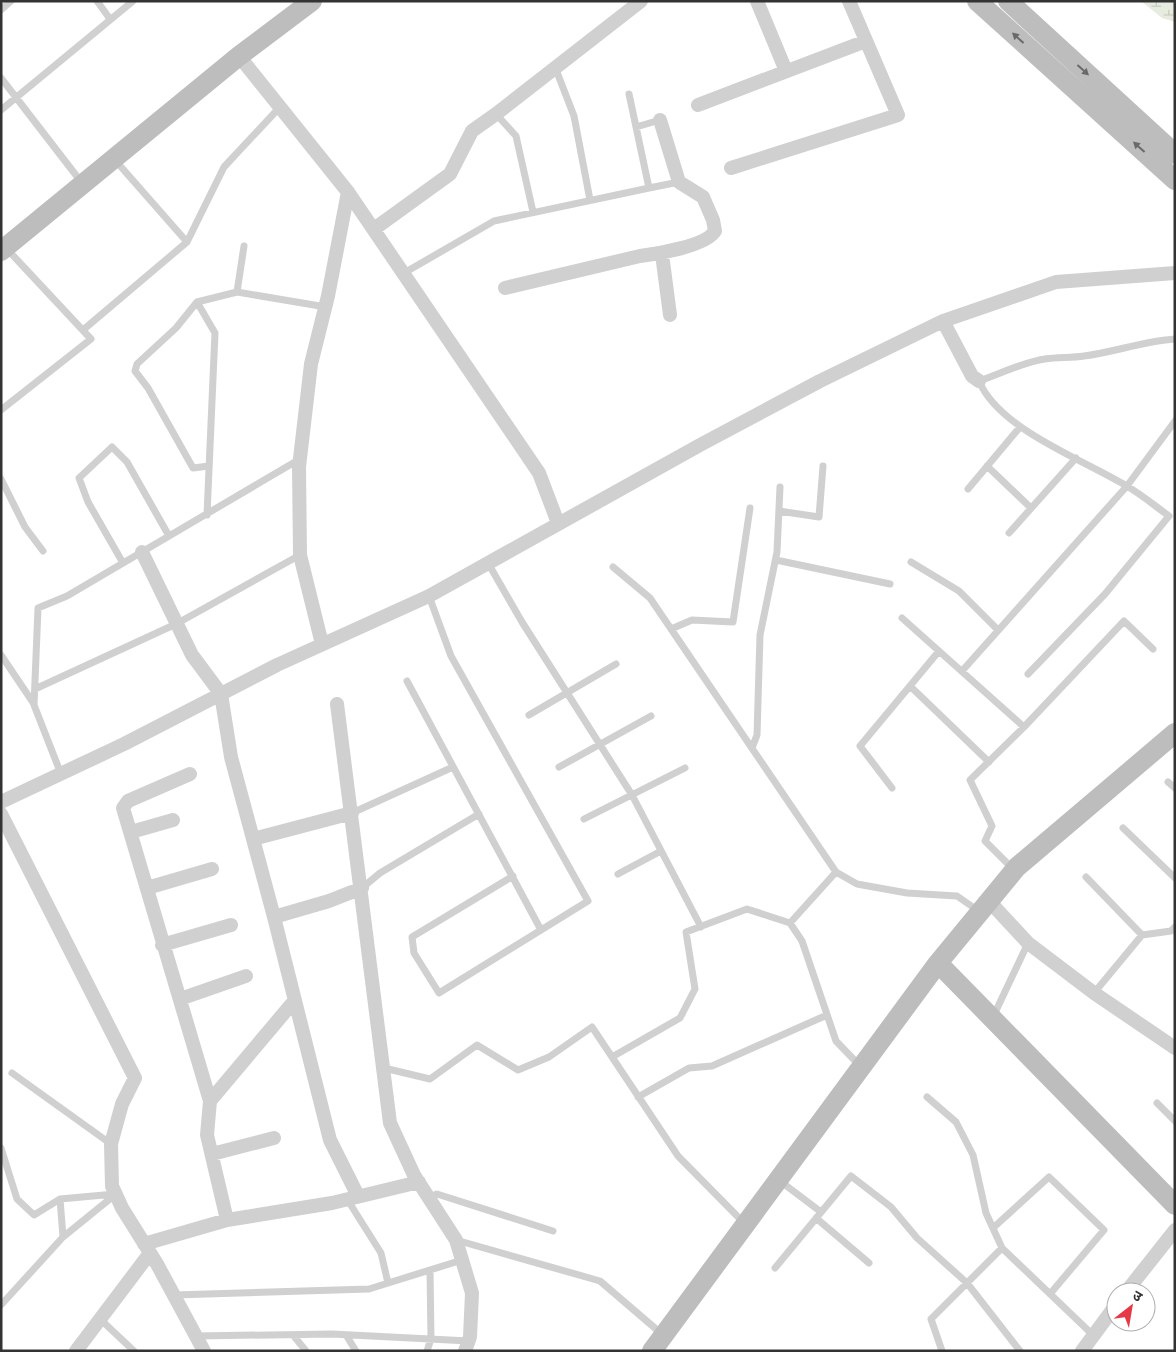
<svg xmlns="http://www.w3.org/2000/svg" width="1176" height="1352" font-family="'Sofia Sans Condensed','Noto Sans Devanagari',sans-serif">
	<defs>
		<pattern id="wetland-marsh" width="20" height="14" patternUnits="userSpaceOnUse" patternTransform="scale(1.25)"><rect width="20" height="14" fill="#e6ecdf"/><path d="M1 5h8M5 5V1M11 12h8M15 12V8" fill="none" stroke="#c6cbc0"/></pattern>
	</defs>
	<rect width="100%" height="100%" fill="#fff"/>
	<path fill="url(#wetland-marsh)" d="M1141,1H1175V22L1162,18Z"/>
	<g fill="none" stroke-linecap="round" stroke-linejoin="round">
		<path stroke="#d0d0d0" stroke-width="7" d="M97,1L110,19
			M1,10L11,1
			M555,67L574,116L590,200
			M1,78L82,183
			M1,110L133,1
			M496,114L516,136L533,212
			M636,127L660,120
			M115,160L187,242
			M649,188L679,182
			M244,246L237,292L326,307
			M404,273L494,221L649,188L629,94
			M197,302L215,333L207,515
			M83,330L187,242L224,167L280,107
			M1,410L91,339L6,248
			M209,466L193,468L148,388L135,371L137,364L176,328L197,302L237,292
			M987,466L1031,508
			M1,479L25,527L43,551
			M968,489L1020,427
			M779,511L819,517L823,466
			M1009,533L1076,458
			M776,560L890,584
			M911,562L959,591L998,630
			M123,563L88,502L79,478L112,447L127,462L169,536
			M488,563L522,622L632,795L701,927
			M613,567L650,598L836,872L857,884L907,893L957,896L980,912
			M429,596L451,656L588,901L439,993L414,953L412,937L513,876
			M902,618L1024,727
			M671,629L692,620L733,622L750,508
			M1,655L34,704
			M962,671L1127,486L1175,421
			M1028,674L1105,594L1169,516C1155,506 1141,494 1125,485C1082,459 999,429 979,381C1000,374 1023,362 1045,359C1058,357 1071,358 1084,356C1115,352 1144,341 1175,339
			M407,681L541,930
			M910,686L989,762
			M35,689L176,624L300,555
			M529,715L616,664
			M752,748L757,735L760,635L777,552L780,487
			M559,767L651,716
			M61,774L34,705L38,608L67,596L300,459
			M1168,782L1175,788
			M892,788L860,746L939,651
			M352,813L453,767
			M584,819L685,768
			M1123,828L1175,878
			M1014,870L985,841L992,826L970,780L1024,727L1124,621L1153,649
			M618,874L661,851
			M1086,877L1142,935
			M362,888L380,873L479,814
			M790,923L836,872
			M1094,993L1142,935L1171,931L1175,927
			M993,1017L1028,943
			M612,1057L680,1018L695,989L686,932L747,909L790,923L802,941L836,1041L861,1067
			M384,1068L430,1079L477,1045L518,1070L549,1057L592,1027L678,1156L744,1223
			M12,1073L111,1144
			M638,1097L689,1068L712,1066L827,1015
			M927,1097L956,1122L973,1155L986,1213L1002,1248L1093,1335
			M1157,1103L1175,1121
			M1,1148L17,1199L34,1215L60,1199L115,1194
			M780,1181L821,1212
			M429,1198L437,1194L553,1231
			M60,1199L63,1237
			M347,1199L381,1253L388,1283
			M816,1218L869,1263
			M993,1228L1049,1177L1104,1230L1050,1294
			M456,1240L600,1281L663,1335
			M775,1268L851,1176L891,1207L917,1238L967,1283L1020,1351
			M174,1295L369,1289L462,1260
			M1,1305L63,1237L116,1194
			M100,1319L134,1351
			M293,1335L306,1351
			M346,1335L356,1351
			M196,1336L332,1334L469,1341
			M427,1351L431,1339L430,1270
			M942,1351L931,1319L1002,1248"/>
		<path stroke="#d0d0d0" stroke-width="14" d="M757,1L786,71
			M239,56L348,192L539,473L558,523
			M698,105L866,41
			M731,168L898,115L849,1
			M374,229L450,174L472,131L496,114L641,1
			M662,254L670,315
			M505,288L640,256C657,254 706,246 715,231L713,220L703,197L679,182L660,120
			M943,321L972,376L979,381
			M142,552L192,655L221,694L231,757L274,917L330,1140L358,1196
			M322,644L300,555L299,467L311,364L328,296L348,192
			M337,704L390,1123L414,1175L456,1240L472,1293L470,1337L465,1351
			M190,774L128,801L123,808L210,1101L207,1135L227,1220
			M1,802L124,744L277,665L429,596L700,445L820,381L943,321L1056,282L1175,273
			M1,814L135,1078L122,1104L111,1144L112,1186L122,1208L157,1264L204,1351
			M131,832L173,820
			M253,839L352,813
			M147,888L212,869
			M989,901L1028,943L1094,993L1175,1048
			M274,917L329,901L362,888
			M162,945L231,925
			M180,999L246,976
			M210,1101L295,1000
			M212,1154L274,1138
			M144,1244L227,1220L332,1203L419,1182
			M1126,1292L1175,1230
			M76,1351L150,1253
			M1082,1351L1116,1305"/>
		<path stroke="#bdbdbd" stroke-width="20" d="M977,1L1175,180
			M1008,1L1175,154
			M1,251L239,56L312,1
			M938,963L1175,1205
			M652,1351L938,963L1017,867L1175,733"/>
	</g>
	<defs><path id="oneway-solid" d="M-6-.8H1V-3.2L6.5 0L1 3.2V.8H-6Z" transform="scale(1.25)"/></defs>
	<g fill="#6a6a6a">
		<use href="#oneway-solid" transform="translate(1018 38) rotate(-138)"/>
		<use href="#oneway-solid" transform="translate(1083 70) rotate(42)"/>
		<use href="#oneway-solid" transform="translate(1139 147) rotate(-138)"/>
	</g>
	<rect width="1176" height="1352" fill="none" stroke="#333333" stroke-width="5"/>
	<g transform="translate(1131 1307) rotate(31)"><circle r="24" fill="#ffffff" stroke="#adadad"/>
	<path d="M0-4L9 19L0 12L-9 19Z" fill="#e63946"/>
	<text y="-8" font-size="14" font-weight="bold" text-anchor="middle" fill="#333333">उ</text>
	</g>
</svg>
